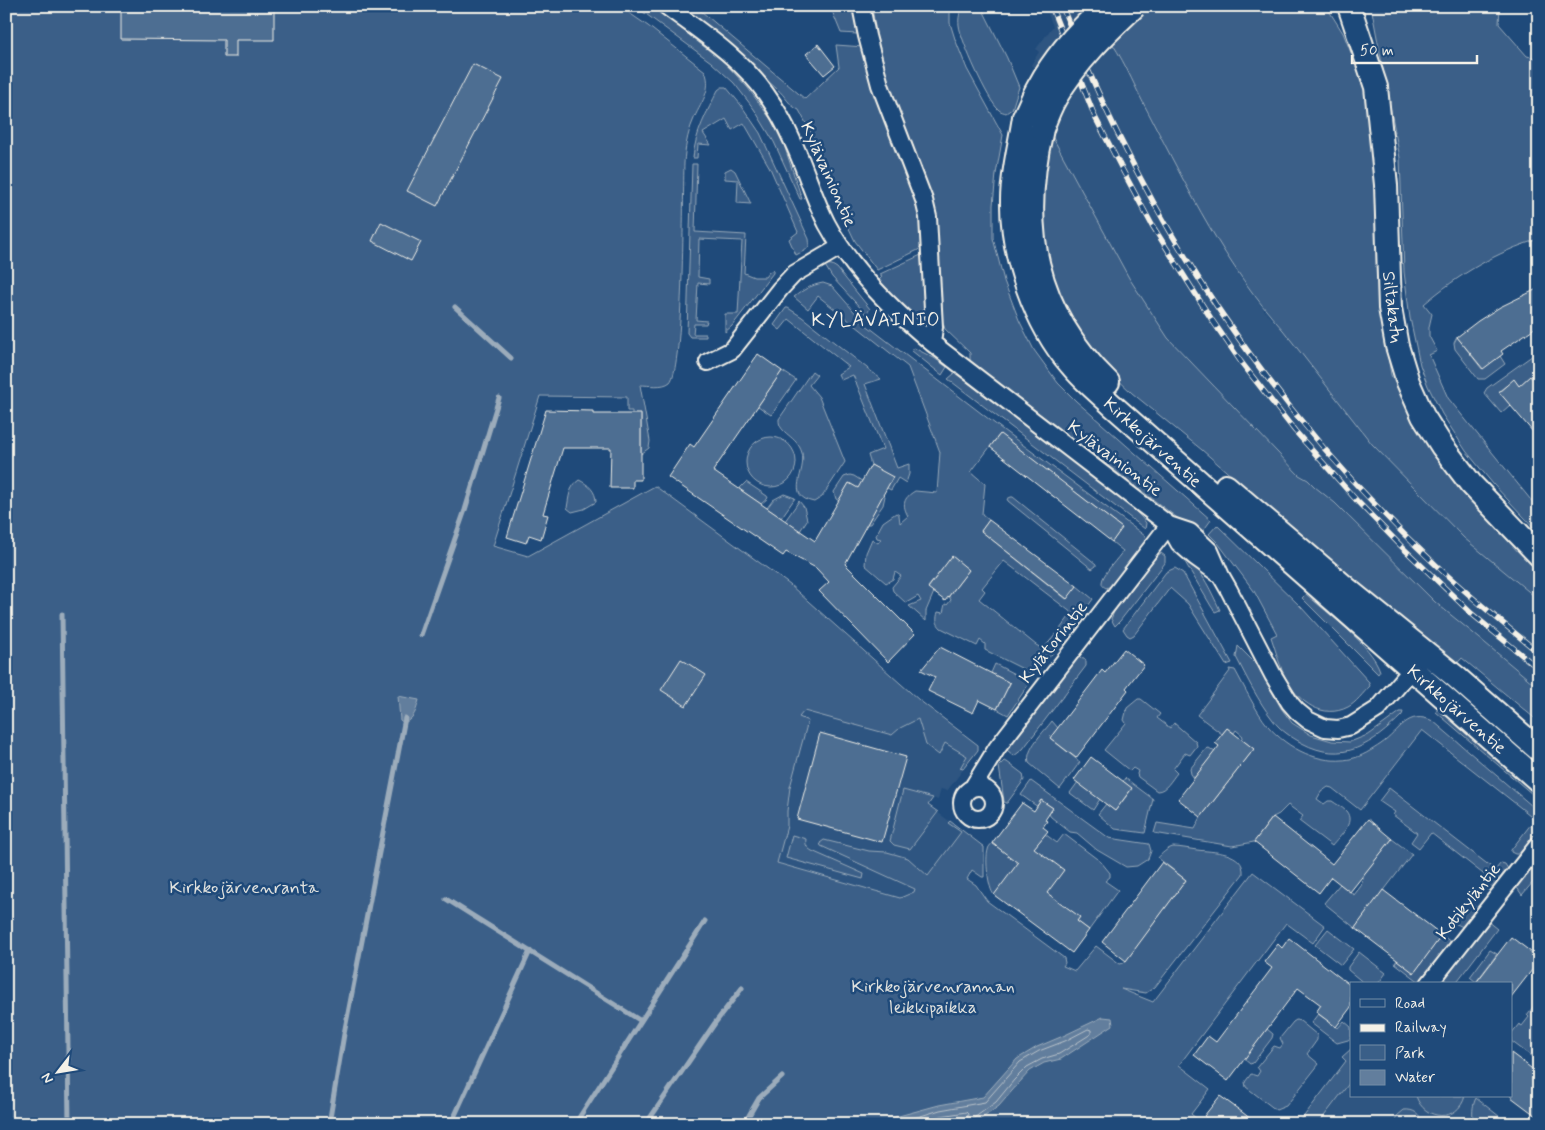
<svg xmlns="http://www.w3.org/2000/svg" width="1545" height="1130" font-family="Mynerve,sans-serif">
	<rect width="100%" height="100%" fill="#1f4a7a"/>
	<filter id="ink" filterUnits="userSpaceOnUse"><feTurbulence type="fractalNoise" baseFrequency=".02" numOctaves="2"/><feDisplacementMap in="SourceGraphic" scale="10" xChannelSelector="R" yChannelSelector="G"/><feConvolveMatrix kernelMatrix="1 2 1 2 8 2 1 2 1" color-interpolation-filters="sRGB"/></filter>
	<g filter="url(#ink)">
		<path fill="#2d5581" d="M1045,6H1077L1096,60L1112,43L1128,71L1146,110L1193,197L1239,275L1268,315L1283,330L1372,444L1464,538L1539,600V688L1473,633L1435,602L1335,503L1315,487L1308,480L1299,475L1168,338L1129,278L1052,136L1067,101L1031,65L1039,52L1036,49L1053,26Z
			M827,683L919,700L978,745V750L947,791L941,789L938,800L933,798L928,805L972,838L938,881L900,898L727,848L750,783L800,716Z
			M1351,1081V1096H1473L1509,1124H1318Z"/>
		<path fill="#3a5f88" stroke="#97a8b8" d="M6,6H619L648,26L705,71C713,91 700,103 693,121C687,135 685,149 684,163C683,194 684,368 670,382C663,388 649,385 640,385L650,441L649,448L641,454V415L632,414V411H627V397L540,396L493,546L528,556L655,486L790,585L919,700L978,745V750L963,769L960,768L967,756L945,743L939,755L926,745L918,719L900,728L892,735L804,711L799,717L808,721L790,787L787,811V826L777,863L900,898L914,892L915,889L821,846L820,843L824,840L869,851L887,852L908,858L928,876L961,832L948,823L950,821L984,847V877H982L972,870L967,879L976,885L987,901L1064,958L1065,963L1063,966L1075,971L1096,946L1120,964L1124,963L1186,880L1158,858C1161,854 1168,848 1173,847C1181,847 1189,849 1197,850C1212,852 1245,851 1243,874L1155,987L1146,993L1121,989L1153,1002L1253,872L1325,926L1313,943L1286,923L1179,1065L1210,1089L1191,1114L1203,1124H6Z
			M635,6H651L675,24L725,63L748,88L772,121L784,145L802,199H800L774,142L754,109L734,83L711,62Z
			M679,6H695L805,99L839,67L836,45L864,47L877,97L892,140L920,212L921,247L918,250L877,270L855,241L834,197L819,148L799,110C789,106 785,95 777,89C745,60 712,33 679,6Z
			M830,6H854L857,34L841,33Z
			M872,6H952L950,12V23L955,39L967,69L1003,135L996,174L993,205V238L1004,281L1019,320L1034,350L1058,383L1076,401L1211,520L1200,535L970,361V353L945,329L938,308L912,157L879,55Z
			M962,6H981L1007,58L1019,87L1012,109L1006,113C1004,112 1001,112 999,110C989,103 960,39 959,25C958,18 960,13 962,6Z
			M1150,6H1326L1343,33L1363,82L1373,135L1381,313L1391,375L1412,419L1448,471L1485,515L1535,566L1538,570L1539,589L1534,596L1464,538L1372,444L1283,330C1226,267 1188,189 1149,114C1136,90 1127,66 1112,43Z
			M1371,6H1500L1499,24L1527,56L1539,59V239C1496,252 1458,275 1424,304L1432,314L1429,327V336L1437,351L1429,355L1448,398L1539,510V533L1493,484L1466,451L1442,414L1428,386L1420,365L1410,318L1404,272L1400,158Z
			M722,87H726L741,105L760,133L809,239C811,250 805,250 796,255L789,239L798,232L770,168L744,123L732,130L726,119L703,133L711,145L698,144L697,158H693C695,133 707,112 718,90Z
			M1052,136L1129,278L1168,338L1299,475L1308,480L1315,487L1335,503L1435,602L1473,633L1539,688V722L1462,658L1452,669L1202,450L1132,393L1091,354L1052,292L1039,190Z
			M692,164H697L695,232L746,235L744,273L754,277H765L769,272L773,270V273L732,326L725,332V314H738L742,241L699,239L698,277L709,279V284L698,283L696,320L707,321L706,324H694L693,334H706V337H690L687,333Z
			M731,168L735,171L751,204L737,203L738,180L725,179V171Z
			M921,255L925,317V322L923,324L920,323L898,303L879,280L882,277L880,274Z
			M824,264L832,265L837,268L870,309L866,314L832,277Z
			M823,283L832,286L865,324L1003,430L1145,536L1146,540L1144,545L1111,586L1106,588C1103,586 1102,586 1102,582C1102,575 1119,557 1123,551L1112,542L1122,528L1065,484L1054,497L1046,491L1056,478L999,435L971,472L985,484L982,514L989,520L981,531L1066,599L1077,586L1093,599L1068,634L1060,629L1072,613L1004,561L982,588L985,591L979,599L1036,645L1043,649L1056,634L1063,640L1035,675L985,650V644L980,640L977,646L941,628C936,623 936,619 938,612L943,613L945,604L947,605L951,600L949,596L969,570L952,557L928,587L934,592L926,611V621L909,606L921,601L918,596L906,603L893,591L892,587L901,576L895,572L893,579L886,583L865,565L866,553L872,539L878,543L881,539L877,538L876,535L883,522L896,513L899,515L900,523L908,516C902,505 903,498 915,491L937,493L940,452L908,367L818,296L808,309L794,297C803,290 811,285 823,283Z
			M786,308H788L802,317L881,379L865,384L897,468L909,464V474L906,483L898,478L891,490L873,481L880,470L871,465L868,455L883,449L853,375L841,380L838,374L849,367L789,319L780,330L774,325Z
			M1457,337L1482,369L1500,356L1505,364L1485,379H1478L1455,349L1454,343Z
			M914,348L934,358L947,367L942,375L912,351Z
			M1536,353L1539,354V374L1532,378L1530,376L1519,386L1514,380L1499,391L1510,405L1501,413L1484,393L1487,388Z
			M782,371L796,380L772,414L771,415L758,406Z
			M812,371L817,375L809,385L819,397L845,462L822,497L814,502C784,496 807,472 802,453C797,435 778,434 779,419Z
			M955,373L1129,505L1142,518L1146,523L1145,529L948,379Z
			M746 462a25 25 0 1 1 50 0a25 25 0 1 1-50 0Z
			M850,475L854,476L885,496L883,505L870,524H867L879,501L849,483L839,501L836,499L834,492L844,477Z
			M579,480C588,484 596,491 596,502L584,509L572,512L567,508C569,497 569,487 579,480Z
			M746,482L767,496L768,498L761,504L739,489Z
			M784,494L795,498L781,518L767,508L773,500Z
			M1011,497H1013L1096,564V566L1092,569L1008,501L1007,499Z
			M799,501L804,507L807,520L800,531L785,521Z
			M1217,525L1301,607L1368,681L1370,686C1363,693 1356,703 1348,707C1323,720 1299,702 1287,681C1280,668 1276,651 1271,637L1277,634L1254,591L1218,543L1209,534Z
			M1161,553L1165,556V563L1120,621L1115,626L1111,619L1114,612L1156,557Z
			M1188,558C1203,573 1211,591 1220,610L1215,612L1211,606L1185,562Z
			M1175,568L1183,573L1232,663L1226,665L1188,604L1170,588L1134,635L1130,637L1127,635L1123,629L1166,572Z
			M1306,594C1327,613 1372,645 1380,671L1378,674L1302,598Z
			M1238,646L1257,665L1281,708L1292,723L1311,735L1332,741L1350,742L1370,734L1400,712H1403L1402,715C1373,744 1343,765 1302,743C1291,737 1280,730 1273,720C1258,701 1247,678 1236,657Z
			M1078,657L1084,658L1086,661V666L1023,749L1014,756L1007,750Z
			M995,664L1030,682L1008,715L997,709L1010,683L991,673Z
			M1229,669L1235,670C1245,688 1255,710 1268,726C1288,749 1320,765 1350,759C1361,757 1372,750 1381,744C1400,731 1407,709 1433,721L1539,812V831L1521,854H1515L1511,852V850L1535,819L1422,730L1360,810L1332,788L1328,787L1321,792L1317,799L1324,804L1328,801H1332C1336,804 1342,807 1346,811C1356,823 1339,837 1332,846L1299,821L1303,816L1288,805L1279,814L1273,817L1254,842L1232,846L1154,833L1157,823L1195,829L1201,817L1254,749L1241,739L1243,736L1236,730L1234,733L1227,728L1222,734L1197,715L1230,671Z
			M1138,699H1141L1160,714L1157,718L1170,728L1174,723L1196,742L1197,746L1190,755L1185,753L1173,769L1177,773C1171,780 1166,791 1157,791L1138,777L1137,774L1138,771L1133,768L1130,771L1104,750L1126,723L1124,720L1127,708Z
			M1440,704L1539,787V800L1436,712Z
			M1052,721L1058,728L1050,738L1080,762L1060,789L1029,763C1025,749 1044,732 1052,721Z
			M1209,748L1215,752L1194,778L1191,774L1190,769L1206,749Z
			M1004,761L1007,762L1023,774L1024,780L1007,803H1005L1004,801L999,766Z
			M1125,778L1153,799L1145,833L1115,829L1098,814L1106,804L1115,811L1132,789L1123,781Z
			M1031,781L1109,838L1149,844L1151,851L1148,859L1137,866L1126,867L1097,850L1077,833L1070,832L1051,817L1049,814L1053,808L1041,800L1037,806L1035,805L1021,795Z
			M1078,782L1100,799L1093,810L1070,793Z
			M1389,788L1495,870L1501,863L1505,864L1508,869L1492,891L1480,887L1487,877L1431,833L1419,848L1411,842L1417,833L1393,815L1395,812L1379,801Z
			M903,790L933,798L928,805L938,812L910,849L894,845L890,841Z
			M1045,834L1057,843L1064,834L1101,862L1110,873V877L1105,881L1118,890L1089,930L1077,921L1079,918L994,895C988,888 985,859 988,850C988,847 991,845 992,843L1024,861Z
			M792,835L806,839C805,845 807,848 812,851L864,874L863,879L786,858Z
			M1392,839L1412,854L1355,928L1324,903L1340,884L1354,895L1361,886L1364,874Z
			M1539,857V875L1522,895L1516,886Z
			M1469,900L1477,909L1463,927L1452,922Z
			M1487,921L1497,929L1455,984H1439Z
			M1328,929L1354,949L1341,965L1315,945Z
			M1442,935L1452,943L1421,983L1395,963L1397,960L1414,972Z
			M1490,950L1497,954L1476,982L1470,977Z
			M1359,952L1386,973L1378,984H1365L1348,970V967Z
			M1539,999V1062L1511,1041V1034L1519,1024L1522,1026L1529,1017L1527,1015Z
			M1318,1014L1338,1028L1344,1021L1351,1027V1038L1348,1040L1337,1043L1311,1023Z
			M1296,1020L1300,1021L1317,1035V1040L1307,1054L1319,1064L1286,1106L1276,1110L1246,1087L1245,1082L1251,1074L1257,1076L1260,1071L1257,1067L1274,1046L1280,1048L1283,1044L1280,1038L1293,1022Z
			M1267,1029L1273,1034L1272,1038L1253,1063L1250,1064L1244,1059Z
			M1351,1049V1081L1318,1124H1298L1346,1061L1342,1057Z
			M1416,1096H1465C1458,1123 1424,1121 1416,1096Z
			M1476,1098L1509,1124H1474C1472,1115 1472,1106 1476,1098Z
			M1404,1110C1414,1109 1421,1114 1422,1124H1394L1397,1116Z"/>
		<path fill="#627e9d" stroke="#9cacbb" d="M398,696L419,700C416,710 415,718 404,723L400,720Z
			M1103,1017L1112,1018L1113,1025L1061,1059L1044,1063L1030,1071L1018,1084L999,1106L974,1124H887L895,1117L939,1105L983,1097L1017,1059L1037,1047L1063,1036Z"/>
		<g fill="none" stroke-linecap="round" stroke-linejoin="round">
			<path stroke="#bac3ca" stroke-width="1" d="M895,1124L940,1110L985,1102L1020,1062L1039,1051L1065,1041L1088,1029L1091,1030V1034L1059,1054L1042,1059L1027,1067L1014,1080L996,1102L974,1118L972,1124
				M915,1124L941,1116L966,1112L968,1114L966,1124"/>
			<path stroke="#9cacbb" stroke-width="5" d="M455,307L511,358
				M62,614L69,1124
				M421,635L465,510L499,398
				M446,899L641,1021
				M329,1124L344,1034L405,718
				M451,1124L530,951
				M575,1124L705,921
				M646,1124L715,1023L742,988
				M744,1124L759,1098L782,1077"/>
		</g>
		<path fill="#4d6e92" stroke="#f4f1e8" d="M121,6H274V40H236V57H224V40L121,39Z
			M818,44L835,66L824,75L806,54Z
			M473,64L503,79L437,206L407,191Z
			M381,222L421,242L411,261L372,241Z
			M1539,288V325L1501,351L1503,354L1483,369L1457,337L1478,321L1500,307Z
			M758,354L782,371L713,471L815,541L849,483L858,488L871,465L893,477L845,564L915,634L888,662L819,591L829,582L816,568L786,552L783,556L668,477L690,444L694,447Z
			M1530,376L1539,386V439L1499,392L1514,379L1519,386Z
			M546,410L593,411V414H641V480H633V488H610L611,448H563L543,514L548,515L541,539L529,535L526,543L507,537Z
			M1000,434L1122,528L1112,542L990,447Z
			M989,520L1077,586L1067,599L981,531Z
			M952,556L969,570L945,601L928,588Z
			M940,647L1010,683L997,709L979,700L973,713L928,691L935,677L921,670Z
			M1124,649L1144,665L1126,688L1128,690L1076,758L1050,738L1102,670L1105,673Z
			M681,659L706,675L686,706L661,690Z
			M1227,728L1254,749L1201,817L1178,799L1219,746L1215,743Z
			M820,733L906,757L882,842L797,819Z
			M1091,757L1132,788L1115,811L1074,780Z
			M1041,800L1053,808L1045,820L1047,821L1043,827L1048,831L1034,848L1064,870L1047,893L1080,917L1077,921L1089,930L1072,953L994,895L1018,863L992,843L1022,803L1034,811Z
			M1273,817L1332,864L1368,819L1392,839L1350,892L1331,877L1319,893L1254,842Z
			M1162,862L1186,880L1126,961L1102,942Z
			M1383,890L1442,935L1414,973L1355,928Z
			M1511,937L1539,958V961L1511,997V984H1475Z
			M1289,938L1351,986V1007L1336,1027L1316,1012L1321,1005L1298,988L1228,1081L1194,1055L1208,1036L1216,1042L1272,968L1264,962L1278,944L1282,948Z
			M1511,1053L1539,1074V1118L1511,1097Z
			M1220,1096L1242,1112L1257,1124H1214L1204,1116Z"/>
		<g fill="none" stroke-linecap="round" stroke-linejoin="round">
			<defs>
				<path id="street" d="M666,6C701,32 740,57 766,94C776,108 785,124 792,140C805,167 813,197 827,224C852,271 892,309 932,343L1169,525L1190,532L1210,551L1221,576L1229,590L1273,675L1290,703L1297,711L1308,720L1325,728L1338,729L1351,726L1378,709L1419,661
					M861,6L867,36L880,85L924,200L928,217L934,327L932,343
					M708,362L732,350L780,289L794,274L840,247
					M1169,525L1179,543L1195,557L1220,575
					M962 803a16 16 0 1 1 32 0a16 16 0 1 1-32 0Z
					M973,787L997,748L1169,525
					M1429,984L1539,844"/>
				<path id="secondary" d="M1349,6L1376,87L1386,185L1390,308L1397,346L1408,382L1423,416L1442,446L1471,484L1539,555
					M1024,117C1020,145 1012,173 1012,200C1011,255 1035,324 1071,365C1083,380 1098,392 1112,405L1539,781
					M1042,129C1019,227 1034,310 1108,382
					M1226,486L1346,588L1456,677L1539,750"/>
			</defs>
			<use href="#street" stroke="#f4f1e8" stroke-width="20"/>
			<use href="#secondary" stroke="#f4f1e8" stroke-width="26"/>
			<use href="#street" stroke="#1f4a7a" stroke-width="16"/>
			<use href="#secondary" stroke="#1f4a7a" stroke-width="22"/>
			<defs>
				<path id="rail" d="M1051,6L1095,117L1123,171L1152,225L1212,320L1241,362L1295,431L1358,502L1401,546L1472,614L1539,669
					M1062,6C1144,219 1269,409 1436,565C1469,596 1504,624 1539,653"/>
			</defs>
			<use href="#rail" stroke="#f4f1e8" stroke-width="5.5"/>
			<use href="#rail" stroke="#1f4a7a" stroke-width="4" stroke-dasharray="11" stroke-linecap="butt"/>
			<defs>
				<path id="secondary-bridge" d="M1024,117C1029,107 1033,96 1039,86C1055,55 1080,29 1105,6
					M1042,129C1046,118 1050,107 1056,97C1077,61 1105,34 1135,6"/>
			</defs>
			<use href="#secondary-bridge" stroke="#f4f1e8" stroke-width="26" stroke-linecap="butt"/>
			<use href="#secondary-bridge" stroke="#1f4a7a" stroke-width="22"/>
		</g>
	</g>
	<g text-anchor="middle" stroke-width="5" stroke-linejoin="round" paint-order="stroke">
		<g font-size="18" fill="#f4f1e8" stroke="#1f4a7a">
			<text transform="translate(829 174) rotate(66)" y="6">Kylävainiontie</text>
			<text transform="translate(1393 307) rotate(83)" y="6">Siltakatu</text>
			<text transform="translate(1153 442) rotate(42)" y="6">Kirkkojärventie</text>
			<text transform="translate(1115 458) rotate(37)" y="6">Kylävainiontie</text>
			<text transform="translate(1053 642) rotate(-52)" y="6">Kylätorintie</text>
			<text transform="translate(1457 709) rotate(41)" y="6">Kirkkojärventie</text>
			<text transform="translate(1468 901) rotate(-52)" y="6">Kotikyläntie</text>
		</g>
		<g font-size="18" fill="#e1e2de" stroke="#1f4a7a">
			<text x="244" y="893">Kirkkojärvenranta</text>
			<text x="933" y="992">Kirkkojärvenrannan<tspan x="933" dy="21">leikkipaikka</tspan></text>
		</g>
		<g font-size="19" letter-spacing="1" fill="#f4f1e8" stroke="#1f4a7a">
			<text x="876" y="326">KYLÄVAINIO</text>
		</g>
	</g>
	<rect width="1545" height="1130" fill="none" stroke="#1f4a7a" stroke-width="25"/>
	<rect x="12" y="12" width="1520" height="1105" fill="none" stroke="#f4f1e8" stroke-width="2" filter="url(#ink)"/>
	<rect x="1350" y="982" width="162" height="115" fill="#1f4a7a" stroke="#748da6"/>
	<rect x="1360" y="999" width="25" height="8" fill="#1f4a7a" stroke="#748da6"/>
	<text x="1395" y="1008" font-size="15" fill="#f4f1e8">Road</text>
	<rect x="1360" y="1024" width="25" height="8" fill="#f4f1e8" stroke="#748da6"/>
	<text x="1395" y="1032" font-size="15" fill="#f4f1e8">Railway</text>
	<rect x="1360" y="1045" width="25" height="15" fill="#3a5f88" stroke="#748da6"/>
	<text x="1395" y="1058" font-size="15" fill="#f4f1e8">Park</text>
	<rect x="1360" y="1070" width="25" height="15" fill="#627e9d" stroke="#748da6"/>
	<text x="1395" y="1082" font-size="15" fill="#f4f1e8">Water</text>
	<g transform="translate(58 1072) rotate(239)" stroke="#1f4a7a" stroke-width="4" paint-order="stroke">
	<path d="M0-4L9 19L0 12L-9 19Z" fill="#f4f1e8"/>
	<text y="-8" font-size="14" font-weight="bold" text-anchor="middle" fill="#f4f1e8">N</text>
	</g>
	<path d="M1352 55v8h125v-8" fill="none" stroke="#f4f1e8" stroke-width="2.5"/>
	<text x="1360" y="55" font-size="15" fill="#f4f1e8" stroke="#1f4a7a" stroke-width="4" paint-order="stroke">50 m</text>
</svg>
